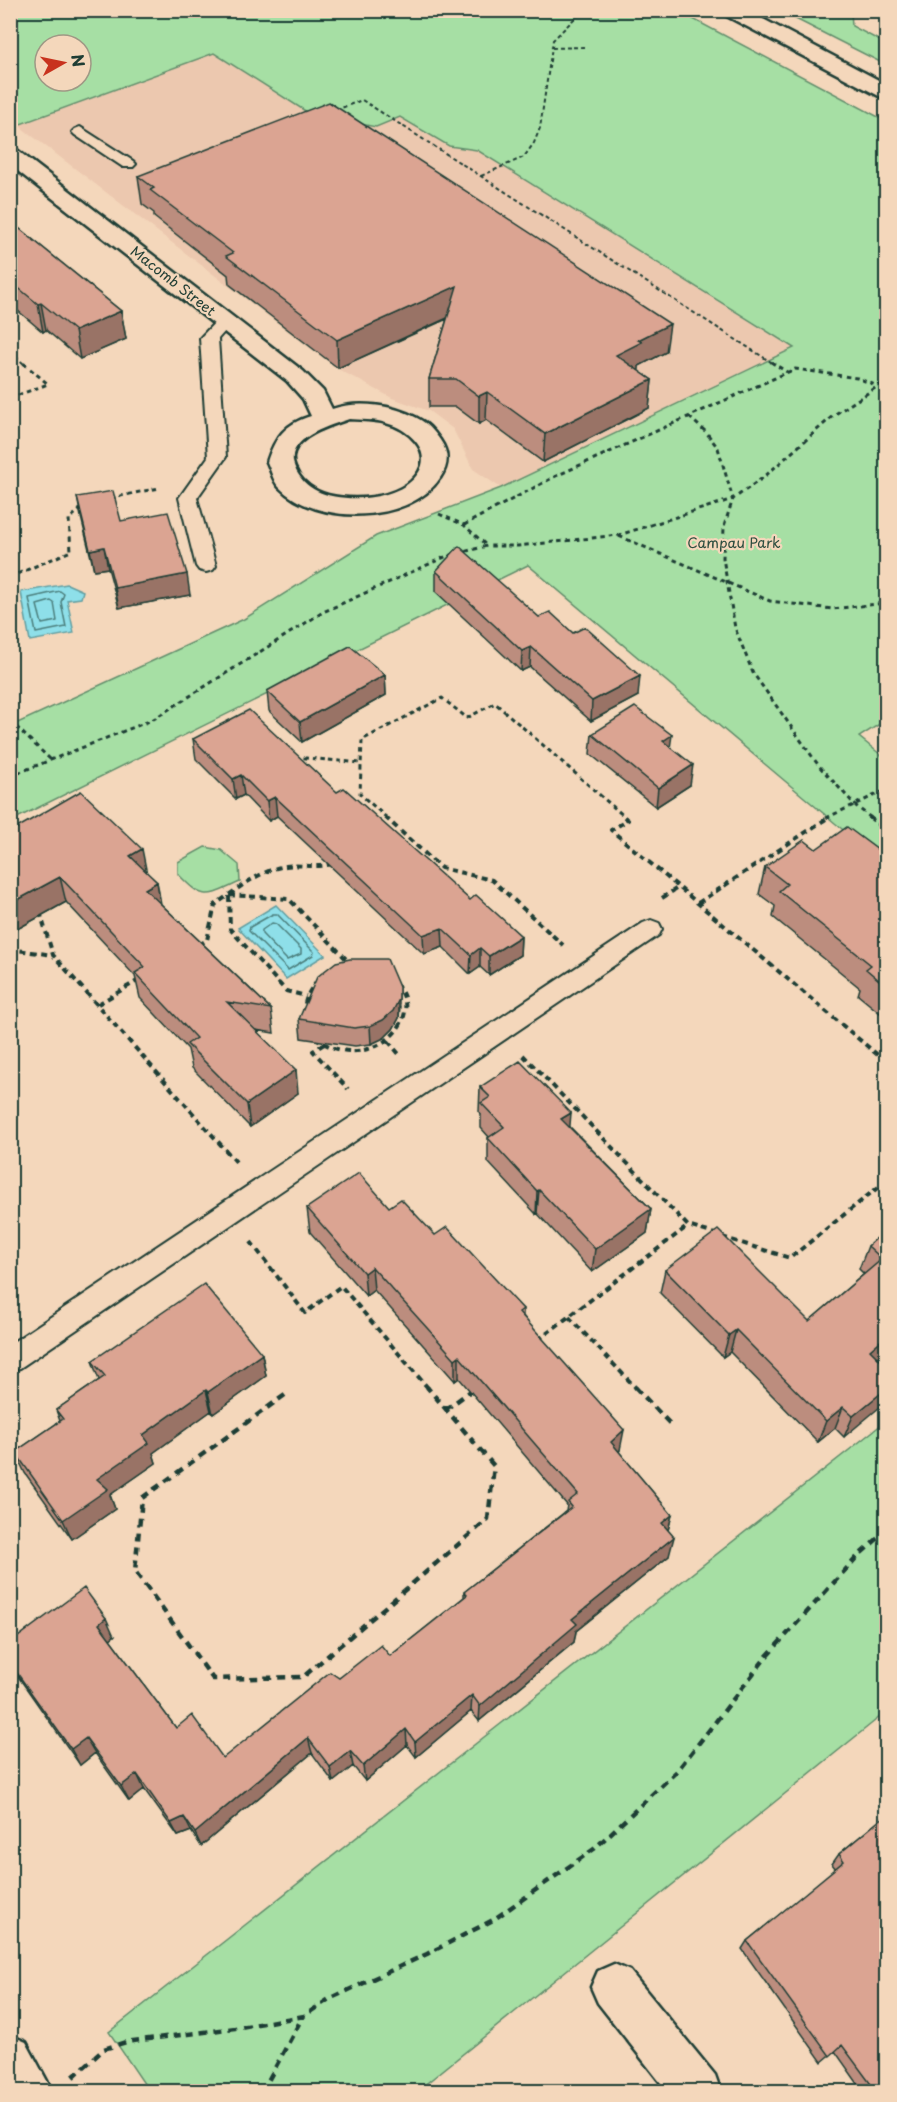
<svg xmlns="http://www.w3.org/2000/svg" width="897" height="2102" font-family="'Playpen Sans',sans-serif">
	<rect width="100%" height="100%" fill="#f4d7bb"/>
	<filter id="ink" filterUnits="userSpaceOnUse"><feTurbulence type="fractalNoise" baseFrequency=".0167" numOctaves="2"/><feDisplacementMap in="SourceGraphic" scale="12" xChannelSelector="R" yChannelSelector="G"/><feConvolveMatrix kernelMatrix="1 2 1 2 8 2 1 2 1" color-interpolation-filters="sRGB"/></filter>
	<g filter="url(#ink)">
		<path fill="#ecc8af" d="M214,53L310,114L414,111L794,348L501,488L473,469L453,429L429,411L392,398L336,368L18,125Z"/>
		<path fill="#a6dfa4" stroke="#628e6c" stroke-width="1.5" fill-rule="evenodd" d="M11,11H678L886,121V720L859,737L886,759V866L528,565L11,821V726L244,619L376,536L501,488L794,348L477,150L449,146L400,117L376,127L310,114L214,53L18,125L11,119ZM45,45H81V81H45Z
			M780,11H851L852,26L886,44V65Z
			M205,847L221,850L239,865L240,882C206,897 205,902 178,874V862Z
			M886,1421V1712L417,2091H149L109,2032Z"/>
		<path fill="#8edfe9" stroke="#629ea1" stroke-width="1.5" d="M67,584L83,591L81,598L67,600L74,633L30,641L21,592Z
			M276,905L325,955L286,979L238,928Z"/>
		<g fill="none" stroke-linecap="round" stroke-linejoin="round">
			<path stroke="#4b7e7c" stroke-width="1.5" d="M60,591L64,594L61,602L66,627L36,633L29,598Z
				M51,601L54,603L57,621L42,624L37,605Z
				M273,914H277L314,952L313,955L288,970L249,931L250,927Z
				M272,923L276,924L301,949V954L287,960L262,934V930Z"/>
			<defs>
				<path id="service" d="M80,127L133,161L136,164L133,167H123L75,135L72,132L75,129Z
					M225,317L231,318L233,322L218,339L226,457L197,498L216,566L213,570L206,572L199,570L196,566L179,498L208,457L200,338L219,318Z
					M651,920L659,923L662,929L659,935L20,1368L10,1371V1344L643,923Z"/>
				<path id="minor" d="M10,148L17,150L303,371L323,391L332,409C358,400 394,405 417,418C427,423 434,431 440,440C449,453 449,465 440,478C410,524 316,526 279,487C273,481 271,470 267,462C275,437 285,424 311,416L303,399L287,381L10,165ZM349,419C361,420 374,419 386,423C406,428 433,449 419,472C401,501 344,504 317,491C307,486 299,478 295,468C282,439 329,426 349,419Z
					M614,1964L630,1971L715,2075L721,2092H668L598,2003L591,1987L598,1971Z"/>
				<path id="tertiary" d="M721,10H746L886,84V98L879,96L723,14Z
					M10,2035L26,2042L53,2092H10Z"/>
			</defs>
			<use href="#service" stroke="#1f3d34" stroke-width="4"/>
			<use href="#minor" stroke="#1f3d34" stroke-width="5"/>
			<use href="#tertiary" stroke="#1f3d34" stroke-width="5"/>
			<path stroke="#1f3d34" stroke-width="2" stroke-dasharray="4 3" stroke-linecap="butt" d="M552,48L584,47
				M336,110L362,100L774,364
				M481,176L524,157L534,143L540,128L553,40L583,10
				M10,352L24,364"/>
			<path stroke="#1f3d34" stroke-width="3" stroke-dasharray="4.5 4" stroke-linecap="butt" d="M771,362L787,372
				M10,398L48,384L22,362
				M689,417L706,432L718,448L733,499L724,526L723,558L735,628L753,673L819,766L856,806L871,818
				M111,498L159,488
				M439,514L464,525L487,546
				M464,525L556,476L795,369L857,378L878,386
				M619,536L770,601L832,609L886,603
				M10,577L71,551L69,519L81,509
				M10,721L50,759
				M295,757L361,763
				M10,776L152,720L323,612L447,556L487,546H518L619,535L733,499L764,477L834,415L886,381
				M387,818L360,794L362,740L442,698L467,718L495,703L626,818
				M826,818L886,790"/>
			<path stroke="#1f3d34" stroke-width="4" stroke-dasharray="6 4.5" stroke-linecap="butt" d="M385,817L441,868L492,880L563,945
				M624,817L628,820L611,830L886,1062
				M869,817L886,830
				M229,895L289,899L350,963
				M229,896L230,929L286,991L306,996
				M662,898L679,887
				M698,903L829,817
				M40,912L53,955L237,1163
				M199,945L207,940L215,905C234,891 262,869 286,866C303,864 318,869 334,863
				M10,949L53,955
				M357,968C366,971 379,973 388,978C434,1008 380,1071 327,1045C320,1041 314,1038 310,1030C297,1011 307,986 326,975C335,970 347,969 357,968Z
				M98,1004L139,980
				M388,1041L399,1054
				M324,1044L313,1051L348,1089
				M523,1055L688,1226L715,1234
				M722,1237L790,1258L886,1181
				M251,1242L305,1313L341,1286L428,1388
				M569,1317L636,1388
				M538,1340L688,1226"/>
			<path stroke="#1f3d34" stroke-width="4.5" stroke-dasharray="8 6" stroke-linecap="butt" d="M635,1387L672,1426
				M285,1395L142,1498L135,1571L213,1679L303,1677L488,1519L494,1466L427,1387
				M445,1410L472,1390
				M73,2077L104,2049L126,2042L235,2028L304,2016L329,1999L427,1954L493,1920L594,1849L677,1771L767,1656L858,1556L886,1531
				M262,2092L303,2016"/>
			<use href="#service" fill="#f4d7bb" fill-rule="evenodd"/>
			<use href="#minor" fill="#f4d7bb" fill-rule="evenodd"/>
			<use href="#tertiary" fill="#f4d7bb" fill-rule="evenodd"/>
		</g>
		<path fill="#bc8d7e" stroke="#1f3d34" stroke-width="1.5" d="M138,176L666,352L639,366L638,371L652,380L649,408L543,462L486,420L479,424L456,407H429V379L447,319L338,368L229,284L228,275L154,217V213L142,204Z
			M10,221L121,311L126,339L80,359L46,330L43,332L10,304Z
			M77,497L121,521L190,595L119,608L108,568L94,570L81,517Z
			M436,571L573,633L638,696L591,721L530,667L521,671L436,592Z
			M385,675L386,695L302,742L269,711L267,691Z
			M592,734L690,785L656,807L590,754Z
			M193,739L337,792L470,900L521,936L520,955L489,975L480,967L470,974L443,947L424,954L277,816L269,821L244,795L236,799L196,759Z
			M10,832L146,872L157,882L161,904L271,1009L274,1033L256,1030L298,1093L250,1127L192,1068L188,1049L140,998L135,976L66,902L10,933Z
			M816,849L886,856V1018L858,995L860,988L773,917L775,906L759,894L765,867Z
			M400,1006L399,1018L393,1029L384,1038L371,1044L355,1046L301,1038L299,1019Z
			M480,1087L570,1127L651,1209L647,1233L592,1272L537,1213L536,1214L488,1162V1138L489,1137L481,1128V1114L479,1112Z
			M389,1207L435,1235L523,1309V1316L620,1450L619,1452L672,1515L668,1530L669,1556L576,1631L574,1642L479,1721L471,1711L416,1757L407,1745L365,1781L353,1766L333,1782L312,1753L201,1846L191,1831L178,1836L144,1789L129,1801L95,1753L80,1765L10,1665V1643L114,1636L110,1639L176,1728L223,1758L339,1678L390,1656L464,1597V1592L566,1511L567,1505L459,1378L455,1381L374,1290L366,1296L310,1232L307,1208Z
			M886,1230L878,1357L886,1366L844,1437L835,1428L818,1442L730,1352L723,1357L660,1293L665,1270L809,1321L864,1274L859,1269L868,1246Z
			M262,1354L266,1376L213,1414L211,1411L153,1453L156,1463L110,1495L115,1509L72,1539L25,1473L15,1452L60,1421L56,1410L99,1380L92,1361Z
			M886,1815V2091H863L835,2051L822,2062L742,1949L747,1941L836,1869L832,1864L839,1854Z"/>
		<path fill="#997366" stroke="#1f3d34" stroke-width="1.5" d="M457,286L456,314L338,368L337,340Z
			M41,303L46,330L43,332L38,304Z
			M121,311L126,339L80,359L75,331Z
			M670,324L666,352L639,366V370L613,383L616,355L638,340Z
			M652,380L649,408L543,462L545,434Z
			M487,392L486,420L479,424V396Z
			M104,547L108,568L94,570L90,550Z
			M187,574L190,595L119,608L115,588Z
			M531,647L530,667L521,671L522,651Z
			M385,675L386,695L302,742L300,722Z
			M640,676L638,696L591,721L592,701Z
			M672,735L669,755L663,741Z
			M693,765L690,785L656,807L658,788Z
			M241,775L244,795L236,799L233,779Z
			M275,797L277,816L269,821L267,801Z
			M142,849L147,874L130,856Z
			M60,877L66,902L10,933V904Z
			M157,882L161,907L145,889Z
			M442,928L443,947L424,954L423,935Z
			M521,936L520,955L489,975V956Z
			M480,948V967L470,974L471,955Z
			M399,987V1018L393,1029L384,1038L371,1044L370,1026Z
			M296,1070L298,1093L250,1127L247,1104Z
			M571,1113L569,1137L561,1119Z
			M539,1190L537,1213L536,1214L537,1191Z
			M651,1209L647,1233L592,1272L595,1249Z
			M372,1267L374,1290L366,1296L364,1273Z
			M736,1330L730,1352L723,1357L729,1335Z
			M886,1336V1349L861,1372L870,1350Z
			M262,1354L266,1376L213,1414L208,1392Z
			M459,1356V1378L455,1381V1359Z
			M886,1389V1402L844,1437L853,1416Z
			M206,1390L211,1411L153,1453L156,1463L110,1495L115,1509L72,1539L63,1520L97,1479L143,1435Z
			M843,1407L835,1428L818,1442L826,1421Z
			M624,1430L620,1450L607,1463L611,1442Z
			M672,1515L667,1534L662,1523Z
			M674,1537L669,1556L576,1631L574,1642L479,1721L480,1706L572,1619Z
			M106,1618L114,1636L107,1641L99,1624Z
			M472,1695L471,1711L416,1757L415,1742Z
			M406,1729L407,1745L365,1781L363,1766Z
			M86,1738L95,1753L80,1765L71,1749Z
			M308,1738L312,1753L201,1846L195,1833Z
			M350,1751L353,1766L333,1782L330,1767Z
			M137,1774L144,1789L129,1801L121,1786Z
			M184,1817L191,1831L178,1836L171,1823Z"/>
		<path fill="#dba492" stroke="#1f3d34" stroke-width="1.5" d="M329,102L670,324L638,340L642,342L616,355L652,380L545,434L487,392L479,396L456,379H429L457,286L337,340L226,256L233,253L150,190L154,188L138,176Z
			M10,221L121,311L75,331L41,303L38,304L10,281Z
			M113,491L121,521L168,512L187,574L115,588L104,547L90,550L77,497Z
			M459,546L539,617L550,612L573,633L585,627L640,676L592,701L531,647L522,651L436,571Z
			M350,646L385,675L300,722L267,691Z
			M635,707L672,735L663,741L693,765L658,788L592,734Z
			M249,710L337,792L344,788L470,900L476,895L521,936L489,956L480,948L471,955L442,928L423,935L275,797L267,801L241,775L233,779L193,739Z
			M81,791L142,849L130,856L157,882L145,889L271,1009L227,1002L296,1070L247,1104L187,1044L196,1038L135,973L145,967L60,877L10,904V832Z
			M847,827L886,856V986L866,969L871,965L779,891L787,884L765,867L804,840L816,849Z
			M350,959H387L399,987V999L393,1011L383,1020L370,1026L354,1028L299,1019L317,977L336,962Z
			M520,1061L571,1113L561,1119L651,1209L595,1249L539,1190L537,1191L488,1138L504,1127L481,1103L490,1097L480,1087Z
			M359,1173L389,1207L401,1199L435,1235L447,1227L523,1309L519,1312L624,1430L611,1442L672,1515L662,1523L674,1537L572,1619L577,1624L480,1706L472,1695L415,1742L406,1729L363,1766L350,1751L330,1767L308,1738L195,1833L184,1817L171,1823L137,1774L121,1786L86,1738L71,1749L10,1663V1643L84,1588L106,1618L99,1624L176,1728L192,1715L223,1758L330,1672L339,1678L381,1645L390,1656L467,1595L464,1592L572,1507L568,1502L578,1494L459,1356L455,1359L372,1267L364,1273L307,1208Z
			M718,1230L809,1321L882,1259L868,1246L886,1230V1336L870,1350L886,1366V1389L853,1416L843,1407L826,1421L736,1330L729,1335L665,1270Z
			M204,1284L262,1354L208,1392L206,1390L143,1435L149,1443L97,1479L108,1489L63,1520L15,1452L63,1419L56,1410L105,1376L92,1361Z
			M886,1815V2091H876L842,2045L830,2056L747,1941L844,1861L839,1854Z"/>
	</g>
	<g text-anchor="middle" stroke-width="4.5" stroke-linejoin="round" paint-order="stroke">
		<g font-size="14" fill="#1f3d34" stroke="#f4d7bb">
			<text transform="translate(173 281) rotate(38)" y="5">Macomb Street</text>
		</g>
		<g font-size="14" fill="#2c4d3f" stroke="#f4d7bb">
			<text x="734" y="548">Campau Park</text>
		</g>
	</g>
	<rect width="897" height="2102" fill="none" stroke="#f4d7bb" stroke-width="36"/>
	<rect x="18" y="18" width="861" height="2066" fill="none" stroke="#1f3d34" stroke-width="2" filter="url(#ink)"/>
	<g transform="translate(63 63) rotate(81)"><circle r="28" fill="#f4d7bb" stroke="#9f9985" stroke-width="1.5"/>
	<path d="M0-4.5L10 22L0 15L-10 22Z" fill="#c8321e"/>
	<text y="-9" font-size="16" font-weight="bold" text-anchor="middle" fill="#1f3d34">N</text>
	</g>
</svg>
